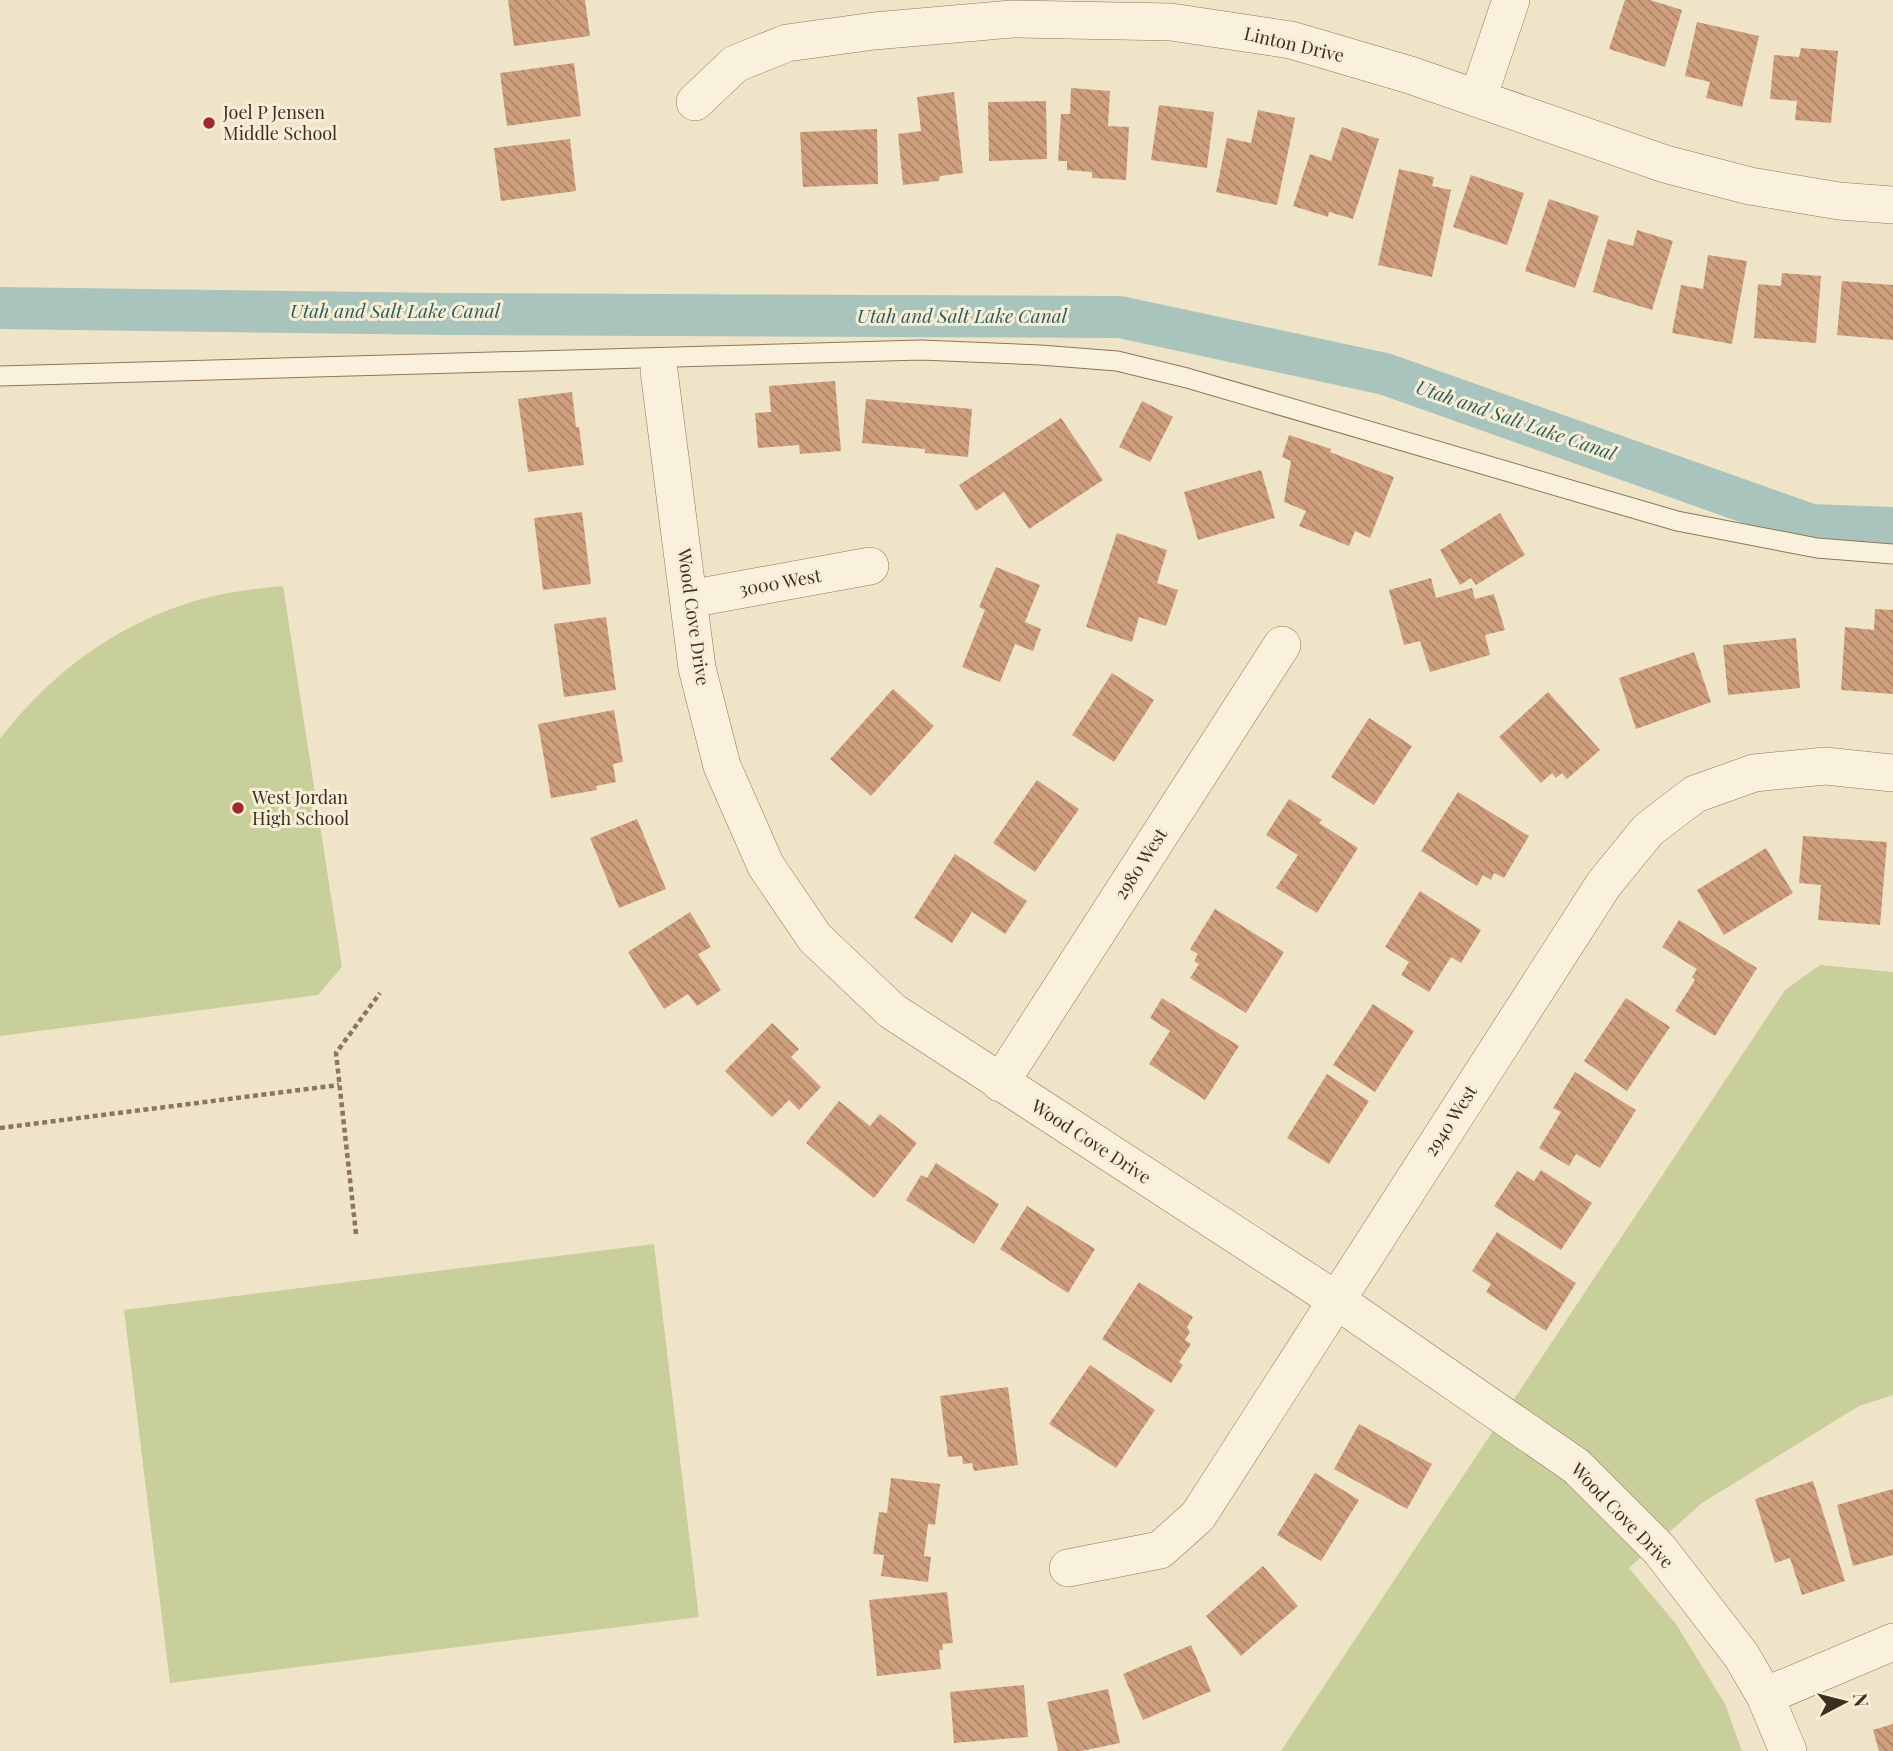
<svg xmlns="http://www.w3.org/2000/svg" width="1893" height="1751" font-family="'Playfair Display',serif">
	<defs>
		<pattern id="building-back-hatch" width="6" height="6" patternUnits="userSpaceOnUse" patternTransform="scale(1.75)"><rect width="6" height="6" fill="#cf9f7d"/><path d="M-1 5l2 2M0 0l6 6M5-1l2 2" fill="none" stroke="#a98266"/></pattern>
	</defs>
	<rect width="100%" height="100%" fill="#f0e4c8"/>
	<path fill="#c9cf9b" d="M283,586L342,967L318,995L0,1036V739C50,673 118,623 198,600C226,592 254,589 283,586Z
		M1820,965L1893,972V1395L1859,1406L1702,1503L1629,1568L1676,1624L1725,1704L1742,1751H1281L1785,990Z
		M654,1244L699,1617L170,1683L124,1310Z"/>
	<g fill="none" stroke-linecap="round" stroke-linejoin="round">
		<path stroke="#a9c4bc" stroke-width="42" d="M0,308L447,314L1120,317L1385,374L1811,525L1893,528"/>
	</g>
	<path fill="url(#building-back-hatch)" d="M508,0H585L590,36L514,46Z
		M1625,0H1650L1682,10L1665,67L1609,49Z
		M1697,22L1759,36L1742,107L1706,98L1710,82L1685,76Z
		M1801,48L1838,51L1831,123L1795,120L1797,101L1770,99L1774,55L1799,57Z
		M574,63L581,116L507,126L500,73Z
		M1071,88L1110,91L1108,126L1129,127L1126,180L1092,178V172L1067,170V161H1058L1061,114H1070Z
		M954,92L963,173L940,176L939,181L903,185L898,134L921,131L917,97Z
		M1046,101L1047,159L989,161L988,102Z
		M1159,105L1214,112L1207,168L1151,160Z
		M1258,110L1295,118L1277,205L1216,192L1227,138L1251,143Z
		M1342,127L1379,139L1353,219L1329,212L1328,217L1293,206L1310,154L1331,161Z
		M877,129L878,184L803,187L800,132Z
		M570,139L576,191L501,201L494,148Z
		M1399,169L1434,177L1432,186L1451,190L1432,277L1378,265Z
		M1471,175L1524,193L1507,245L1453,227Z
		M1549,199L1599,216L1575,288L1525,271Z
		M1637,230L1673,241L1652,310L1593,292L1608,239L1633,246Z
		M1708,255L1747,261L1732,344L1672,333L1681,285L1703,289Z
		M1782,273L1821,276L1816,343L1754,338L1758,284L1781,286Z
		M1842,281L1893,285V340L1837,335Z
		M835,381L841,451L800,454L799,445L758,448L755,413L771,412L769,386Z
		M572,392L576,427H579L584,465L528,472L518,399Z
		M866,399L972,409L968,457L925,453V449L862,443Z
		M1142,401L1173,417L1150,462L1119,447Z
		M1061,418L1103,480L1029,529L1004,492L976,511L959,485Z
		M1289,435L1331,449L1330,452L1394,477L1370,538L1355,531L1349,546L1299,526L1306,511L1284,502L1291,461L1282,457Z
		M1261,470L1275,518L1198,540L1184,492Z
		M582,512L591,584L543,590L534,518Z
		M1500,513L1525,555L1476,585L1471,578L1460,585L1440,550Z
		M1117,533L1167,550L1157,583L1178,590L1166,626L1139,617L1132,642L1086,627Z
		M996,567L1040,585L1025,622L1041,629L1033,651L1015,644L1000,682L962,667L985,610L979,607Z
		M1431,578L1436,598L1472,588L1475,599L1494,594L1505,630L1485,635L1490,655L1430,672L1420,641L1404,645L1389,590Z
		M1875,609L1893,610V694L1841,690L1845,627L1874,630Z
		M606,617L616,690L564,697L554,624Z
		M1796,638L1800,688L1728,695L1723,645Z
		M1694,652L1711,702L1636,729L1619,678Z
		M1112,673L1154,700L1114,762L1072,735Z
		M893,689L934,726L871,796L830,759Z
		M1548,692L1600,750L1567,779L1562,773L1556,778L1552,773L1541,783L1499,737Z
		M614,710L623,762L613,764L616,782L596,786L597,790L551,798L538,724Z
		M1369,718L1412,746L1374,805L1331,777Z
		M1037,780L1079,809L1035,872L993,843Z
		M1458,792L1529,836L1504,878L1494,873L1491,880L1483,875L1477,886L1421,851Z
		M1289,799L1322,820L1319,823L1358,848L1317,913L1276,888L1298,855L1266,835Z
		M637,819L666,889L619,908L590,838Z
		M1803,836L1887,842L1880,925L1818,920L1821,885L1799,883Z
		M1766,848L1793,893L1724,935L1697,890Z
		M955,854L1027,901L1005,934L972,912L952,943L914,918Z
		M1420,891L1481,930L1461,963L1451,957L1429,992L1401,975L1409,962L1385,947Z
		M1215,909L1284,952L1246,1013L1190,978L1199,964L1194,961L1198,954L1190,949Z
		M690,912L711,947L698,954L721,990L697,1006L688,994L664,1009L628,952Z
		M1679,920L1757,968L1715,1036L1675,1011L1695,980L1692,977L1697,969L1662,947Z
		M1162,998L1239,1046L1205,1100L1149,1064L1170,1031L1150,1018Z
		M1626,998L1670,1027L1627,1091L1584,1061Z
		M1373,1004L1414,1031L1375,1092L1333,1065Z
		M772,1023L799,1049L791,1057L821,1087L799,1110L789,1100L772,1117L725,1071Z
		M1575,1072L1636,1110L1600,1168L1576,1154L1569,1166L1539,1148L1561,1112L1553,1108Z
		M1327,1074L1369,1101L1329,1164L1287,1138Z
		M839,1101L870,1126L880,1114L917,1143L874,1198L806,1143Z
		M936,1163L999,1204L974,1244L906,1200L921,1175L927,1178Z
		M1541,1170L1592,1203L1561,1250L1494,1206L1517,1171L1534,1181Z
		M1027,1206L1095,1249L1068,1293L1000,1249Z
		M1497,1232L1576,1283L1546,1331L1486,1292L1491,1284L1472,1271Z
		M1139,1282L1193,1317L1187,1327L1190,1332L1185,1340L1191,1344L1179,1362L1183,1365L1171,1383L1102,1339Z
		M1090,1365L1155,1410L1116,1468L1049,1424Z
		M1008,1387L1018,1465L974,1471L972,1463L963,1464L962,1456L948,1457L940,1396Z
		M1359,1424L1432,1464L1407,1509L1334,1469Z
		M1315,1473L1359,1500L1321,1561L1277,1535Z
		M891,1478L940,1484L935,1525L928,1524L924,1556L931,1557L928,1582L881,1576L884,1555L873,1554L879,1512L887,1513Z
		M1813,1481L1845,1581L1802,1595L1790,1558L1775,1563L1755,1499Z
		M1893,1489V1555L1853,1566L1837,1505Z
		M1263,1566L1298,1606L1241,1656L1206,1616Z
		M947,1592L953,1643L942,1644L943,1650H939L941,1669L877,1676L869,1600Z
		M1191,1645L1211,1691L1143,1720L1123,1674Z
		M1024,1685L1028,1737L954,1743L950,1692Z
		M1108,1689L1120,1743L1082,1751H1058L1047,1702Z
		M1893,1724V1751H1879L1873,1730Z"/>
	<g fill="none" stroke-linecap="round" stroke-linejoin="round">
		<defs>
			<path id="lane" d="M0,376L921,350L1040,355L1117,361L1187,378L1677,521L1817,548L1893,554"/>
			<path id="street" d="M1478,98L1511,0
				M695,102L735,64L787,43L874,31L1012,19L1171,22L1291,40L1410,75L1665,164L1750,186L1839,201L1893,205
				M659,371L697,668L722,766L766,866L815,938L892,1011L1336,1300L1576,1466L1660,1550L1741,1655L1765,1696L1788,1751
				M689,599L870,566
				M1000,1083L1282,645
				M1068,1568L1160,1550L1198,1516L1604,884L1648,830L1695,794L1754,773L1825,766L1893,773
				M1765,1696L1893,1642"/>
		</defs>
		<use href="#lane" stroke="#8d765c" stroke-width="21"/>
		<use href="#street" stroke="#8d765c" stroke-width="38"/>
		<path stroke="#8d765c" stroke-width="4.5" stroke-dasharray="5 3.5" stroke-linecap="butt" d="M0,1128L339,1085
			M356,1234L336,1053L380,993"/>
		<use href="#lane" stroke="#faf1dc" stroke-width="19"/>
		<use href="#street" stroke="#faf1dc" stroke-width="37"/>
	</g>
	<g fill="#9e2a2b" stroke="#f7eed8" stroke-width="2.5">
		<circle cx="209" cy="123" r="7"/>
		<circle cx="238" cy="808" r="7"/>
	</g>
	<g text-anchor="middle" stroke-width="6" stroke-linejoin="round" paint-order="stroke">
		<g font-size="18" fill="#3d2e20" stroke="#f7eed8">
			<text transform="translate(1294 45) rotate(13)" y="6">Linton Drive</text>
			<text transform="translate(780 583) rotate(-10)" y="6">3000 West</text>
			<text transform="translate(693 617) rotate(82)" y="6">Wood Cove Drive</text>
			<text transform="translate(1141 864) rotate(-57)" y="6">2980 West</text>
			<text transform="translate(1451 1121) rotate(-57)" y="6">2940 West</text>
			<text transform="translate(1091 1142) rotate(33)" y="6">Wood Cove Drive</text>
			<text transform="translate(1622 1516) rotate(46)" y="6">Wood Cove Drive</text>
		</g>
		<g font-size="18" fill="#3d2e20" stroke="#f7eed8" text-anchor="start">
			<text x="223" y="119">Joel P Jensen<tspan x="223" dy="21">Middle School</tspan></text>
			<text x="252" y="804">West Jordan<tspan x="252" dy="21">High School</tspan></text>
		</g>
		<g font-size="19" font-style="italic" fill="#2f5d5a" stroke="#f7eed8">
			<text x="395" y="318">Utah and Salt Lake Canal</text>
			<text x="962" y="323">Utah and Salt Lake Canal</text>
			<text transform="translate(1516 420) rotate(19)" y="7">Utah and Salt Lake Canal</text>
		</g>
	</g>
	<g transform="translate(1844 1702) rotate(83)" stroke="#f7eed8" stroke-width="5" paint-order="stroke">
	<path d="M0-5L12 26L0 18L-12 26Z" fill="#3d2e20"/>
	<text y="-10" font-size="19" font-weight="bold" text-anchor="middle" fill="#3d2e20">N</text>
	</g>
</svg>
